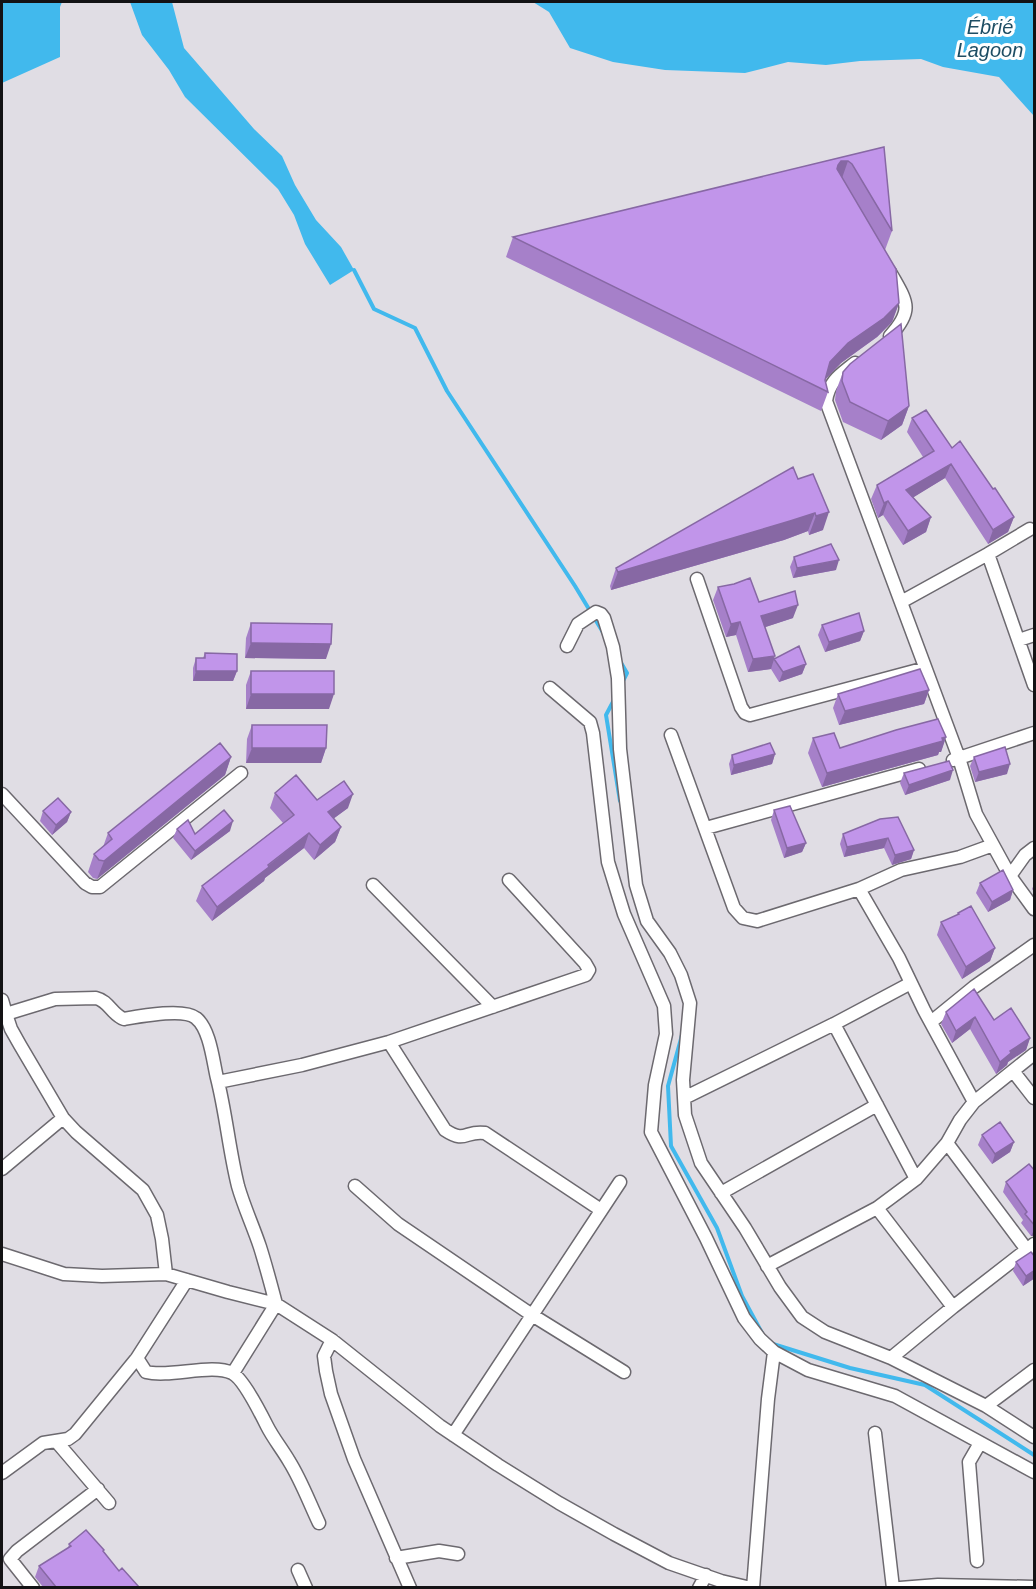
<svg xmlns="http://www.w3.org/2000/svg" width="1036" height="1589" font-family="Arial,sans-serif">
	<rect width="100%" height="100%" fill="#e0dde4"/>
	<path fill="#41b9ed" d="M2,2H62L60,7V57L2,83Z
		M130,2H172L184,48L254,129L282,156L295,185L316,220L341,247L354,270L330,285L305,244L294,215L278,189L185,97L169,70L142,35Z
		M533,2H1034V116L999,77L943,67L921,59L860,61L826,65L788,62L745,73L665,70L613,62L570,48L549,12Z"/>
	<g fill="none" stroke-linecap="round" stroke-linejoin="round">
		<path stroke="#41b9ed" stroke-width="4" d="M354,270L374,309L415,328L447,391L575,586L604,634
			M620,661L627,673L622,683
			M615,698L606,715L620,801
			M682,1035L668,1086L671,1146L717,1228L742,1296L762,1333
			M773,1344L850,1368L925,1385L1034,1455"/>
		<defs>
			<path id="minor" d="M890,272C906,301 915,309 890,336
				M855,363C840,375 829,381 826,401L959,758L976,814L1010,876L1034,909
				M988,554L1034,685
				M697,579L741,707L745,713L750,715L922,669
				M901,602L988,554L1030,529
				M1019,640L1034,635
				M567,646L578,624L596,612L601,614L604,618L613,647L618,678L620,749L636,885L647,921L670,953L681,975L690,1003L683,1080L685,1115L701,1163L745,1228L780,1287L802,1317L825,1332L891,1358L986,1406L1034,1437
				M550,688L590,722L593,733L608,862L624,914L664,1006L666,1034L655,1085L651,1132L706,1238L744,1318L760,1339L774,1352L808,1370L895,1396L1034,1472
				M671,735L734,908L743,918L757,921L859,889L901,870L960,857L993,845
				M953,760L1034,733
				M2,794L85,883L92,887H100L241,773
				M706,828L919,769
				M1010,876L1025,855L1034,848
				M373,885L493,1007
				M859,889L899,958L924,1010L974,1102
				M2,1000L6,1014
				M931,1022L974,987L1034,945
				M834,1024L916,1179
				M389,1042L445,1130C466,1144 465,1130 485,1133L601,1210
				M1013,1071L1034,1098
				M218,1082L302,1065L389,1042L586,975L589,970L585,963L509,880
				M684,1098L834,1024L911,983
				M947,1143L1027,1250
				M2,1169L63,1118
				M355,1186L398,1224L532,1315L624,1372
				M721,1193L877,1105
				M877,1208L953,1307
				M2,1254L64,1274L102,1276L166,1274L228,1292L276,1304L332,1340L440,1426L498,1465L559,1503L614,1534L669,1563L721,1581L751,1588
				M767,1266L877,1208L916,1179L947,1143L960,1120L974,1102L1034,1054
				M166,1274L162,1239L157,1215L143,1190L76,1132L63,1118L20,1045L11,1029L6,1014L55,999L96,998C109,1001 112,1015 124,1019C141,1016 184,1008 196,1018C210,1029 213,1061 217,1078C226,1113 229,1150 238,1186C244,1207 253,1226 260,1247C266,1266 271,1285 276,1304L233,1373
				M332,1340L324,1356L326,1371L331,1394L354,1459L410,1588
				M137,1358L146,1372C170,1378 212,1363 232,1373C243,1378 261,1414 267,1426C273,1438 282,1449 289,1461C301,1480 309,1502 319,1523
				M891,1358L953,1307L1034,1244
				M986,1406L1034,1370
				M875,1433L893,1588
				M453,1435L620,1182
				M56,1441L109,1503
				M2,1473L43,1443L68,1439L75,1434L137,1358L187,1280
				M396,1558L439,1551L458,1554
				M977,1561L969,1462L980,1443
				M298,1570L306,1588
				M33,1588L10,1559L17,1551L98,1489
				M699,1588L706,1575
				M753,1588L768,1399L774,1352
				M900,1588L938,1585L1034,1587"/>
		</defs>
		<use href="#minor" stroke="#6c696f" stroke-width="15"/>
		<use href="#minor" stroke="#fff" stroke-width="12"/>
	</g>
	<path fill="#a680c9" d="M884,147L892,231L885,250L899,303L892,322L877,337L841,363L825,379L828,392L821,411L506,257L513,237Z
		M843,372L909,406L902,425L881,440L843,422L835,400L836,391Z
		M912,418L952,448L993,489L1014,517L1008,532L988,544L945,478L913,497L931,517L926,532L903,545L883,515L878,518L871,499L877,485L923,457L907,432Z
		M798,479L823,530L809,535L808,531L784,540L611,590L610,586L616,568Z
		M794,557L836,570L793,578L790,567Z
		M718,587L759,602L793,618L765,627L774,659L806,664L802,674L779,682L771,669L748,672L736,635L726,637L713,600Z
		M251,623L326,659L245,658L246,638Z
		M822,625L864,631L860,641L825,652L818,635Z
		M205,653L237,671L233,681H193V668L196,658H203Z
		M251,671L329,709H246V685Z
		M929,690L924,704L839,725L833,708L838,694Z
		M252,725L326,748L321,763H246L247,739Z
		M946,737L941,752H939L938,755L822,787L808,753L813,738L840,748Z
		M775,754L772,764L731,775L729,764L732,755Z
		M231,757L225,775L97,879L93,878L88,872L94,854L103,847L108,833Z
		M974,757L1007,774L975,782L970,766Z
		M904,773L950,780L905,795L900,783Z
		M275,793L317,800L348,808L333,819L341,827L335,842L314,860L304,848L265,878L264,881L212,921L196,901L202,886L283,823L270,808Z
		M774,810L806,843L802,852L784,858L771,820Z
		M43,811L71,812L67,822L52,835L40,821Z
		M880,819L914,850L911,859L892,865L884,848L844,857L840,844L843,834Z
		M177,829L195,834L230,831L191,860L173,838Z
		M1035,882V893L1032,889Z
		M980,883L1013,890L1010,900L988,912L976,893Z
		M958,913L995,948L990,961L962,979L937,935L941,922L957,915Z
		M946,1012L994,1020L1030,1038L1026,1050L1008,1062L1007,1065L996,1074L970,1029L952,1043L941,1024Z
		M982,1135L1014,1142L1010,1152L992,1164L978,1145Z
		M1035,1171V1236H1031L1021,1223L1023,1220L1003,1192L1006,1182Z
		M1035,1257V1278L1023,1286L1013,1271L1016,1262Z
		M69,1544L103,1551L119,1571L139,1587H43L35,1577L39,1566L68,1548Z"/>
	<path fill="#8768a4" d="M841,161H848L841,181H834L838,165Z
		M899,303L892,322L877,337L841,363L823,382L830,362L848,343Z
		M909,406L902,425L881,440L888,421Z
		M951,464L945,478L901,505L906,490Z
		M888,501L883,515L878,518L884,503Z
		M829,512L823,530L809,535L816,516Z
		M815,513L808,531L784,540L611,590L618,572Z
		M931,517L926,532L903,545L908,531Z
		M1014,517L1008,532L988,544L993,530Z
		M839,560L836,570L793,578L797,568Z
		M798,605L793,618L757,630L761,616Z
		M740,622L736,635L726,637L731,624Z
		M864,631L860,641L825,652L829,642Z
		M251,643L331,644L326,659L245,658Z
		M775,656L771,669L748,672L753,659Z
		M806,664L802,674L779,682L783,672Z
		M196,671H237L233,681H193Z
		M929,690L924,704L839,725L845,711Z
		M251,694H334L329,709H246Z
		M946,737L941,752H939L938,755L822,787L827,773Z
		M252,748H326L321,763H246Z
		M775,754L772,764L731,775L734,765Z
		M231,757L225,775L97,879L104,861Z
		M1010,764L1007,774L975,782L979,772Z
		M953,770L950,780L905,795L909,785Z
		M353,794L348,808L322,827L328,812Z
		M71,812L67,822L52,835L56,825Z
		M233,821L230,831L191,860L195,851Z
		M341,827L335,842L314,860L320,845Z
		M309,833L304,848L265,878L264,881L212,921L217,907Z
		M888,838L884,848L844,857L847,847Z
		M806,843L802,852L784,858L787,848Z
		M914,850L911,859L892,865L895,855Z
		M1013,890L1010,900L988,912L992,902Z
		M995,948L990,961L962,979L966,967Z
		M975,1017L970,1029L952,1043L956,1031Z
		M1030,1038L1026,1050L1008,1062L1007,1065L996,1074L1000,1062L1010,1051Z
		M1014,1142L1010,1152L992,1164L995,1154Z
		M1035,1228V1236H1031Z
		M1035,1270V1278L1023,1286L1026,1276Z"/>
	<path fill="#c195ea" stroke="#8768a4" stroke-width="1.5" d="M884,147L892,231L852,164L848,161H841L838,165L837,169L896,269L899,303L884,318L848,343L830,362L825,380L828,392L513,237Z
		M901,324L909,406L888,421L850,402L842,381L843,372L850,364Z
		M926,410L952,448L960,441L993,489L995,488L1014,517L993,530L951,464L906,490L931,517L908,531L888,501L884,503L877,485L934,451L912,418Z
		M793,467L798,479L813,474L829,512L816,516L815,513L790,521L618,572L616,568Z
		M831,544L839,560L797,568L794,557Z
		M750,578L759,602L795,591L798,605L761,616L775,656L753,659L740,622L731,624L718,587L734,584Z
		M859,613L864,631L829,642L822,625Z
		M251,623L332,624L331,644L251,643Z
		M799,646L806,664L783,672L774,659Z
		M205,653L237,654V671H196V658H205Z
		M920,669L929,690L845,711L838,694Z
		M251,671H334V694H251Z
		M938,719L946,737L942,738L943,741L827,773L813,738L834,733L840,748L896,730Z
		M252,725H327L326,748H252Z
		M220,743L231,757L104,861L99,860L94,854L112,839L108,833Z
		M770,743L775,754L734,765L732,755Z
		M1005,747L1010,764L979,772L974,757Z
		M949,761L953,770L909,785L904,773Z
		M296,775L317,800L344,781L353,794L328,812L341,827L320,845L309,833L268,865L269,867L217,907L202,886L294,815L275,793Z
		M58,798L71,812L56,825L43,811Z
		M790,806L806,843L787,848L774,810Z
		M224,810L233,821L195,851L177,829L188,820L195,834Z
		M898,817L914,850L895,855L888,838L847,847L843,834L880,819Z
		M1003,870L1013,890L992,902L980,883Z
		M971,906L995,948L966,967L941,922L959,914L958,913Z
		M974,989L994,1020L1011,1008L1030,1038L1010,1051L1011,1053L1000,1062L975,1017L956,1031L946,1012Z
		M1000,1122L1014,1142L995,1154L982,1135Z
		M1029,1164L1035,1171V1226L1025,1214L1027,1212L1006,1182Z
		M1031,1252L1035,1257V1270L1026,1276L1016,1262Z
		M86,1530L104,1550L103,1551L119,1571L122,1568L139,1587H56L39,1566L71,1546L69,1544Z"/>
	<g text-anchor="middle" stroke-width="6" stroke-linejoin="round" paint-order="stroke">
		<g font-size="20" font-style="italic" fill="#1e4e64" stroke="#fff">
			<text x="990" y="34">Ébrié<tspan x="990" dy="23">Lagoon</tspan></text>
		</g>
	</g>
	<rect width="1036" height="1589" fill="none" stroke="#131214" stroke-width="6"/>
</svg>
